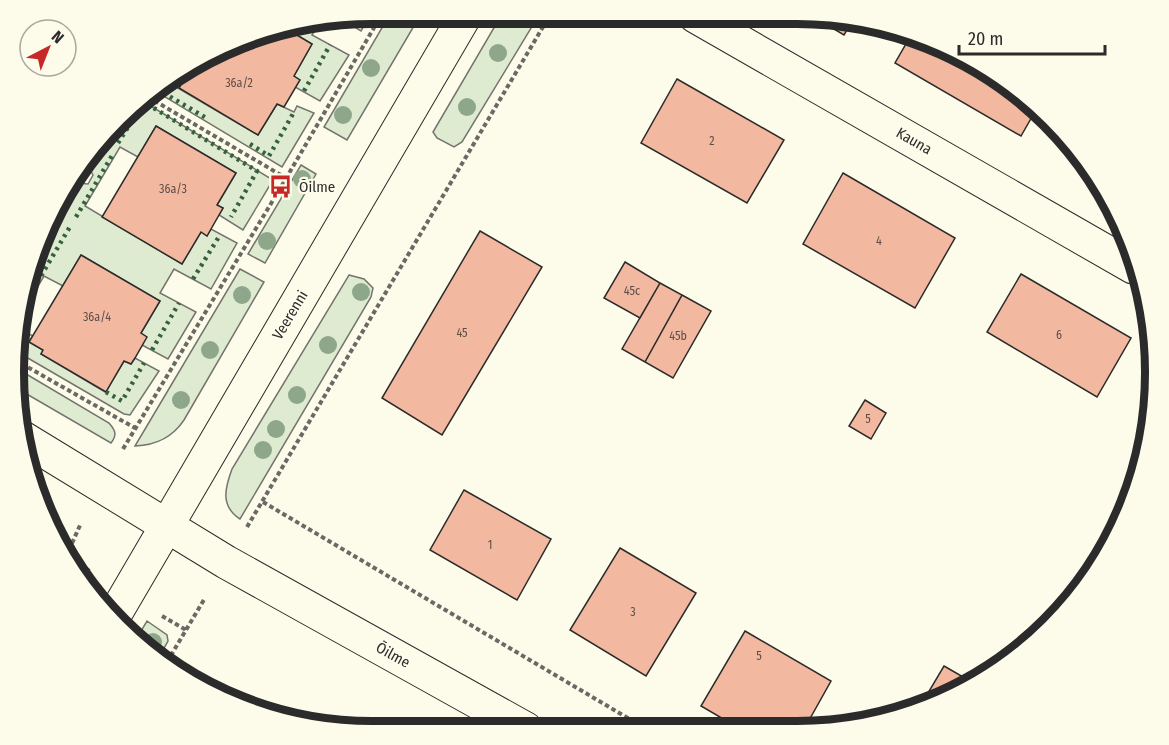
<svg xmlns="http://www.w3.org/2000/svg" width="1169" height="745" font-family="'Fira Sans Condensed',sans-serif">
	<rect width="100%" height="100%" fill="#fdfbea"/>
	<path fill="#deebd1" stroke="#74746e" stroke-width="1.5" d="M371,14L361,31L341,19Z
		M390,14H421L347,140L324,127Z
		M502,14L539,15L462,142L454,147L437,138L433,132Z
		M320,22L312,35L349,55L320,101L295,87L299,80L294,76L312,44L285,28Z
		M166,81L258,135L277,104L294,112L297,106L314,113L282,167L155,91Z
		M144,102L273,180L243,230L219,215L223,208L217,205L236,173L156,126L138,157L120,147L85,206L182,264L201,232L207,236L211,229L237,243L211,289L174,269L160,293L196,312L168,359L142,345L141,333L160,301L81,255L63,286L44,276L21,315L33,257L75,178L78,183L88,184L93,175L88,166L81,167L88,154L111,132L131,123Z
		M301,165L316,174L265,263L248,254Z
		M240,269L264,282L184,420C172,438 156,445 135,446Z
		M349,275L364,279L373,288L371,297L240,519C220,506 225,488 232,469Z
		M18,328L33,336L29,342L43,350L41,354L105,392L124,361L131,364L135,358L159,371L130,415L124,414L14,350Z
		M16,368L109,423C116,431 117,435 111,443L18,389Z
		M147,621L167,635L168,641L159,657L135,641Z"/>
	<path fill="#f2b8a0" stroke="#2b2b2b" stroke-width="1.5" d="M812,16L844,17L853,20L844,35Z
		M285,28L312,44L294,76L300,80L284,107L277,104L258,135L179,88L193,64L257,32Z
		M910,37L955,50L1033,102L1037,108L1021,136L895,63Z
		M677,79L784,140L747,203L641,143Z
		M156,126L236,173L217,205L223,208L207,236L201,232L182,264L102,217Z
		M843,173L955,238L915,308L803,244Z
		M480,231L542,267L442,435L382,398Z
		M81,255L160,301L141,333L147,337L135,358L131,364L124,361L106,392L41,354L43,350L29,342Z
		M625,262L660,283L640,318L604,298Z
		M1021,274L1131,338L1097,397L987,332Z
		M660,283L682,295L645,362L622,349Z
		M682,295L711,311L673,378L645,362Z
		M865,400L886,413L871,439L849,426Z
		M464,490L551,539L517,600L430,550Z
		M620,548L696,593L646,676L570,630Z
		M745,631L831,681L803,731L742,730L701,706Z
		M944,666L972,682L956,694L922,703Z"/>
	<g fill="none" stroke-linecap="round" stroke-linejoin="round">
		<defs>
			<path id="street" d="M695,16L1133,267
				M23,438L226,562L526,729"/>
			<path id="secondary" d="M114,616L466,14"/>
		</defs>
		<use href="#street" stroke="#2b2b2b" stroke-width="35"/>
		<use href="#secondary" stroke="#2b2b2b" stroke-width="35"/>
		<path stroke="#6a6964" stroke-width="4" stroke-dasharray="4.5 3" stroke-linecap="butt" d="M148,97L286,178
			M15,360L135,428
			M123,449L281,187L382,14
			M263,502L648,730
			M247,527L550,15
			M67,556L91,572
			M66,557L81,523
			M162,616L186,630
			M167,662L205,598"/>
		<use href="#street" stroke="#fdfbea" stroke-width="33"/>
		<use href="#secondary" stroke="#fdfbea" stroke-width="33"/>
		<path stroke="#34623c" stroke-width="4.5" stroke-dasharray="3 4.5" stroke-linecap="butt" d="M345,20L347,18
			M157,89L208,119
			M304,91L330,45
			M118,143L144,102L257,171L231,217
			M250,144L269,156L294,112
			M76,217L113,154
			M193,279L220,235
			M22,308L71,225
			M152,350L179,303
			M106,392L122,401L144,363"/>
	</g>
	<g fill="#8ea78a">
		<circle cx="498" cy="53" r="9"/>
		<circle cx="371" cy="68" r="9"/>
		<circle cx="467" cy="107" r="9"/>
		<circle cx="343" cy="115" r="9"/>
		<circle cx="302" cy="179" r="9"/>
		<circle cx="267" cy="241" r="9"/>
		<circle cx="361" cy="292" r="9"/>
		<circle cx="242" cy="295" r="9"/>
		<circle cx="328" cy="345" r="9"/>
		<circle cx="210" cy="350" r="9"/>
		<circle cx="297" cy="395" r="9"/>
		<circle cx="181" cy="400" r="9"/>
		<circle cx="276" cy="429" r="9"/>
		<circle cx="263" cy="450" r="9"/>
		<circle cx="153" cy="642" r="9"/>
	</g>
	<defs>
		<symbol id="bus-bare" viewBox="-9 -9 18 18"><path d="M-5-6H5V4H4V6H2V4H-2V6H-4V4H-5ZM-3.5-4V0h7V-4ZM-3.5 1.2v1.5H-2V1.2ZM2 1.2v1.5H3.5V1.2Z" fill="#c62828" stroke="#fdfbea" stroke-width="2.5" paint-order="stroke"/></symbol>
	</defs>
	<g fill-rule="evenodd">
		<use href="#bus-bare" x="264" y="170" width="33" height="33"/>
	</g>
	<g text-anchor="middle" stroke-width="4.5" stroke-linejoin="round" paint-order="stroke">
		<g font-size="12" fill="#5d4e48">
			<text x="239" y="87">36a/2</text>
			<text x="712" y="145">2</text>
			<text x="173" y="193">36a/3</text>
			<text x="879" y="245">4</text>
			<text x="632" y="295">45c</text>
			<text x="97" y="321">36a/4</text>
			<text x="462" y="337">45</text>
			<text x="1059" y="339">6</text>
			<text x="678" y="340">45b</text>
			<text x="868" y="423">5</text>
			<text x="490" y="549">1</text>
			<text x="633" y="616">3</text>
			<text x="759" y="660">5</text>
		</g>
		<g font-size="15" fill="#2b2b2b" stroke="#fdfbea">
			<text transform="translate(914 141) rotate(30)" y="5">Kauna</text>
			<text transform="translate(290 315) rotate(-59)" y="5">Veerenni</text>
			<text transform="translate(393 655) rotate(29)" y="5">Õilme</text>
		</g>
		<g font-size="15" fill="#2b2b2b" stroke="#fdfbea" text-anchor="start">
			<text x="299" y="192">Õilme</text>
		</g>
	</g>
	<path d="M0 0H1169V745H0ZM372 24H797A348 348 0 0 1 1145 372V373A348 348 0 0 1 797 721H372A348 348 0 0 1 24 373V372A348 348 0 0 1 372 24Z" fill="#fdfbea" fill-rule="evenodd"/>
	<path fill="none" stroke="#2b2b2b" stroke-width="8" d="M372 24H797A348 348 0 0 1 1145 372V373A348 348 0 0 1 797 721H372A348 348 0 0 1 24 373V372A348 348 0 0 1 372 24Z"/>
	<g transform="translate(48 48) rotate(42)"><circle r="28" fill="#fdfbea" stroke="#a9a89e" stroke-width="1.5"/>
	<path d="M0-4.5L10 22L0 15L-10 22Z" fill="#c62828"/>
	<text y="-9" font-size="16" font-weight="bold" text-anchor="middle" fill="#2b2b2b">N</text>
	</g>
	<path d="M959 45v9h146v-9" fill="none" stroke="#2b2b2b" stroke-width="3"/>
	<text x="968" y="45" font-size="18" fill="#2b2b2b" stroke="#fdfbea" stroke-width="4.5" paint-order="stroke">20 m</text>
</svg>
